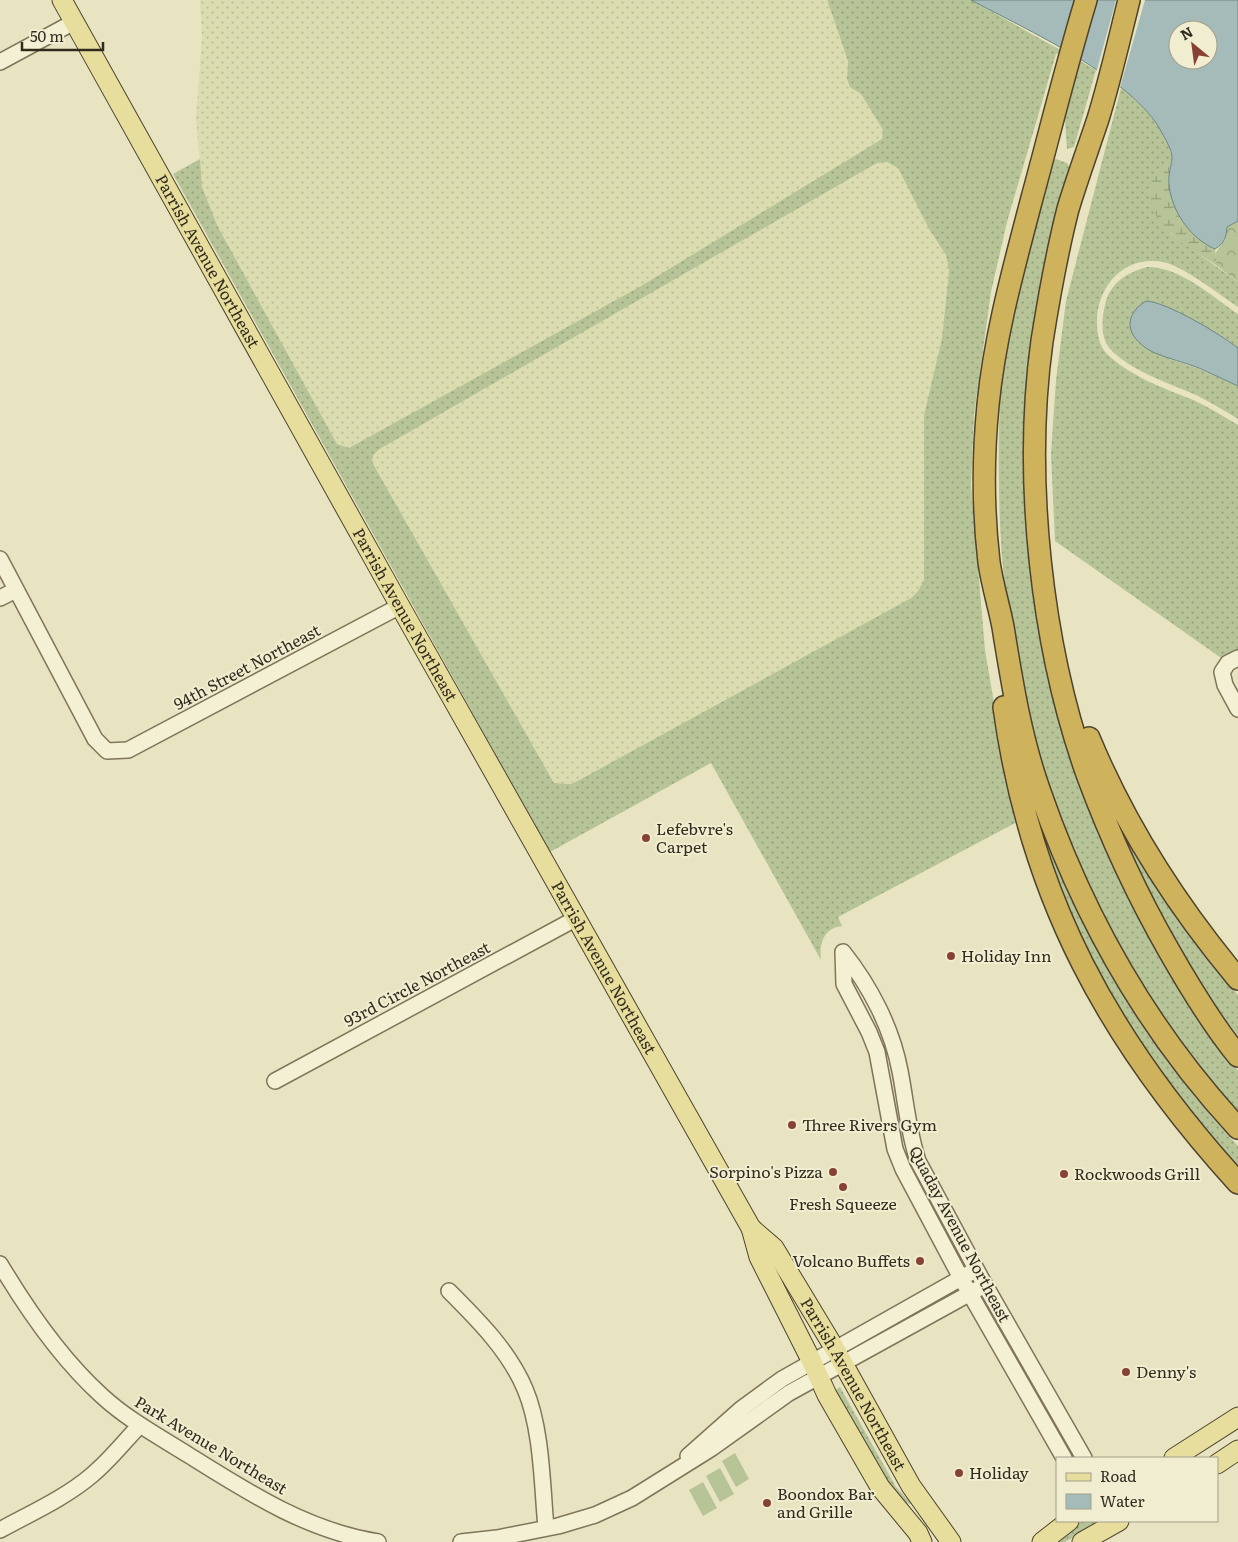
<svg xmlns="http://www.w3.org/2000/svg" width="1238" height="1542" font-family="Literata,serif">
	<defs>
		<pattern id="farmland-dots" width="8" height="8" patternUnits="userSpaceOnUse" patternTransform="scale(1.25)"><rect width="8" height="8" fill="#dbdcb0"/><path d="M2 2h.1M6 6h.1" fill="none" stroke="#bcbd97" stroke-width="1.8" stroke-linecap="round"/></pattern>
		<pattern id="grass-dots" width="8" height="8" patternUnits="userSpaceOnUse" patternTransform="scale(1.25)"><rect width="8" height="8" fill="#b6c497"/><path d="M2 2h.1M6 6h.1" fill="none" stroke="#959f7b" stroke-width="1.8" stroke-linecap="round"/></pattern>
		<pattern id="forest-crowns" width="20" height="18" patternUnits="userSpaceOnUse" patternTransform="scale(1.25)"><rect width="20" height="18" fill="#b6c497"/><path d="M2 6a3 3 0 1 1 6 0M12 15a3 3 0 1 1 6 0" fill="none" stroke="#959f7b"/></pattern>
		<pattern id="wetland-marsh" width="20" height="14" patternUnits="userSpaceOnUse" patternTransform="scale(1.25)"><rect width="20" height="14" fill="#b6c497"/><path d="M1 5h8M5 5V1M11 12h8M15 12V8" fill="none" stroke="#959f7b"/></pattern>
	</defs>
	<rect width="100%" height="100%" fill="#e8e4c2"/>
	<path fill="url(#farmland-dots)" d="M200,0H827L848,61L847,80L851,87L861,94L883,130L882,139L641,286L349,448L337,444L217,225L207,203L202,187L196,119L202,38Z
		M887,162L898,168L929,229L946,255L949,271L942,338L924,415V580L918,591L911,598L572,784L554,783L372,462L373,456L378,450L877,163Z"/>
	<path fill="url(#grass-dots)" fill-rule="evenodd" d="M827,0H971L1096,70L1074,147L1067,149L1065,120L1079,66L1060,53L1056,54L1007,222L991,292L974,415L971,485L985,650L1002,750L1019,821L838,917L842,926C824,928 819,943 821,960L711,763L550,852L173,174L200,159L202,187L217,225L337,444L349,448L641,286L882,139L883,130L861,94L850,87L847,79L848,61ZM887,162L898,168L929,229L946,255L949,271L942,338L924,415V580L918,591L911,598L572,784L554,783L372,462L373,456L378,450L877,163Z
		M1121,88C1143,105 1168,130 1172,159L1156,171L1171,234L1238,282V307C1220,295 1183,266 1163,262C1124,255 1097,286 1097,322C1097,333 1099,346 1107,354C1130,376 1163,388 1191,399C1207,406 1223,416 1238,425V649L1224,660L1055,541L1051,454L1056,380L1066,301Z
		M1056,159L1067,163L1070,168L1044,277L1025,485L1029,561L1037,622L1070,758L1098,834L1162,962L1238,1071V1112C1084,936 1001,721 999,487C998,435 999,380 1009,329C1020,272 1038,216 1052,161Z
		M1147,267C1181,267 1211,296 1238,314V348L1228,340L1154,302L1170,359L1197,368L1238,386V419C1225,411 1212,403 1198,396C1174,385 1119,367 1106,343C1101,332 1102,317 1105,305C1110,283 1126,273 1147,267Z
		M1040,826C1087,943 1151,1054 1238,1146V1172L1119,1020L1054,882Z
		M1126,829L1207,955L1238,995V1036C1189,973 1154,903 1120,831Z
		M840,1387L896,1487L912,1504L903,1503L880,1472L834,1391Z
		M1082,1521H1098L1099,1523L1065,1542H1053Z"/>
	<path fill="url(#forest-crowns)" d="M1238,221V282L1217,266C1212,252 1218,250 1225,240L1226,227Z"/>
	<path fill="url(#wetland-marsh)" d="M1172,159C1161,193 1184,235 1215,249L1217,266C1190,247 1144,225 1151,186C1152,181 1153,174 1156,171C1160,166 1167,162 1172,159Z"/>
	<path fill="#b6c497" d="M735,1453L749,1479L736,1487L722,1461Z
		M720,1468L734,1494L720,1502L706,1476Z
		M703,1482L717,1508L703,1516L689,1490Z"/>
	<path fill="#a4bbb9" stroke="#6c8786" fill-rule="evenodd" d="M971,0H1238V221L1227,227C1226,237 1225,243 1215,249C1191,239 1171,211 1169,184C1168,175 1171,167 1172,158C1172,150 1166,140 1162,133C1134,78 1025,29 971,0ZM1178,30H1208V60H1178Z
		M1146,301C1167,302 1220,334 1238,348V386C1225,380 1212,374 1199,368C1184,362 1169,359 1155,353C1129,341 1119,318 1146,301Z"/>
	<path fill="#e8e4c2" d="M1116,0H1145L1119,91L1096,73Z"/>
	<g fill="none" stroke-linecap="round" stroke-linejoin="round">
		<defs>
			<path id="minor" d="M0,62L74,22
				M0,559L95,739L107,751L128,750L400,606
				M0,598L16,590
				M1238,658L1228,663L1222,672L1225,685L1238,709
				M843,952C870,986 892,1028 900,1071C906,1102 908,1131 918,1161L981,1278L1084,1458
				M843,952L844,984L869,1032L877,1052L895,1149L903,1169L961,1278L1064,1458
				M275,1081L575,919
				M0,1264C28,1311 61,1359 102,1396C128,1420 160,1437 190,1456C249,1493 308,1531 378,1542
				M449,1291C478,1320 509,1351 525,1389C542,1429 542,1485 546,1528
				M688,1456L741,1409L782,1379L970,1273
				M0,1530C31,1513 65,1498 92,1475C110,1460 124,1442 140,1425
				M461,1542L497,1538L558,1526L595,1515L632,1498L712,1448L789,1393L985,1285"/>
			<g id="major">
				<path id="s1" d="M62,0L400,606L751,1228L759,1257L812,1362L827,1395L880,1487L918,1533L922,1542"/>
				<path id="s2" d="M751,1228L774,1248L835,1349L911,1486L951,1542"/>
				<path d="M1174,1458L1238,1417"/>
				<path d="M1217,1464L1238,1450"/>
				<path d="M1042,1542L1069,1521"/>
				<path d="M1082,1542L1119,1521"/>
			</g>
			<path id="highway" d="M1086,0C1066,66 1050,132 1032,198C1014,267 995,334 988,405C983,456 983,511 989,562C992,584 999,606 1003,627C1012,683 1021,739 1040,792C1083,916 1149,1032 1238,1128
				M1129,0C1119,40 1110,80 1098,119C1088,149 1077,179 1068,209C1057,252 1049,297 1042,341C1023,478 1041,646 1088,777C1110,836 1136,893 1168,949C1189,986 1211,1023 1238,1056
				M1004,707C1030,898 1109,1041 1238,1183
				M1089,738C1125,825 1177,906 1238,979"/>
		</defs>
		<use href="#minor" stroke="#7f755b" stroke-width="18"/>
		<use href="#major" stroke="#4d432f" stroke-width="21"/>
		<use href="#highway" stroke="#4d432f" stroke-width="24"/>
		<use href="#minor" stroke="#f4f0d4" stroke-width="15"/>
		<use href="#major" stroke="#e7de9d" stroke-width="19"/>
		<use href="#highway" stroke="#ceb25c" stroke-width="21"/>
	</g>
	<g fill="#874233" stroke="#f0edd0" stroke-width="2">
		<circle cx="646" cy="838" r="5"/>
		<circle cx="951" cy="956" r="5"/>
		<circle cx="792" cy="1125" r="5"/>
		<circle cx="833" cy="1172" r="5"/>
		<circle cx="1064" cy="1174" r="5"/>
		<circle cx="843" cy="1187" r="5"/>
		<circle cx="920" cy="1261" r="5"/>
		<circle cx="1126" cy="1372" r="5"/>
		<circle cx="959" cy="1473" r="5"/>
		<circle cx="767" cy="1503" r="5"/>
	</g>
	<g text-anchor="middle" stroke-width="4" stroke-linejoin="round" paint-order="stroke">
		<g font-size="16" fill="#312b1e" stroke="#f0edd0">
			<text dy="6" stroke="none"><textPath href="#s1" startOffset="299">Parrish Avenue Northeast</textPath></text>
			<text dy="6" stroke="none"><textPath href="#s1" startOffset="704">Parrish Avenue Northeast</textPath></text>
			<text transform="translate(247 667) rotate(-28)" y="6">94th Street Northeast</text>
			<text dy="6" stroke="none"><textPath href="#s1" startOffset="1109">Parrish Avenue Northeast</textPath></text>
			<text transform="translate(417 984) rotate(-28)" y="6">93rd Circle Northeast</text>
			<text transform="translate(960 1234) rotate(62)" y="6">Quaday Avenue Northeast</text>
			<text dy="6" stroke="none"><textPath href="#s2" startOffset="188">Parrish Avenue Northeast</textPath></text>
			<text transform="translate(211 1445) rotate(31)" y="6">Park Avenue Northeast</text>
		</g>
		<g font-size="16" fill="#312b1e" stroke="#f0edd0" text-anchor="start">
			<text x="656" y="835">Lefebvre's<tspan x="656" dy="18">Carpet</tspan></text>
			<text x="961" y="962">Holiday Inn</text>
			<text x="802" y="1131">Three Rivers Gym</text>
			<text x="823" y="1178" text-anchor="end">Sorpino's Pizza</text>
			<text x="1074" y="1180">Rockwoods Grill</text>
			<text x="843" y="1210" text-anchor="middle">Fresh Squeeze</text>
			<text x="910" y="1267" text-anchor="end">Volcano Buffets</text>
			<text x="1136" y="1378">Denny's</text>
			<text x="969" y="1479">Holiday</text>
			<text x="777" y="1500">Boondox Bar<tspan x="777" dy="18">and Grille</tspan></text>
		</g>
	</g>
	<rect x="1056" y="1457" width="162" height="65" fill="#f0edd0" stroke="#a49f89"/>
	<rect x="1066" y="1473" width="25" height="8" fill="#e7de9d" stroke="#a49f89"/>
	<text x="1100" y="1482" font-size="15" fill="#312b1e">Road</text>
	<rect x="1066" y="1494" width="25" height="15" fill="#a4bbb9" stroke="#a49f89"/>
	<text x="1100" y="1507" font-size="15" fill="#312b1e">Water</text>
	<g transform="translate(1193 45) rotate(331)"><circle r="24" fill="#f0edd0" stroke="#a49f89"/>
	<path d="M0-4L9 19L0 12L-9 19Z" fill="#874233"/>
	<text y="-8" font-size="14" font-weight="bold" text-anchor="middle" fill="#312b1e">N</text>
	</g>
	<path d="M22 42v8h81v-8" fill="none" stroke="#312b1e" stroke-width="2.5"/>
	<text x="30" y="42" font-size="15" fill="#312b1e" stroke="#f0edd0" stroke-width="4" paint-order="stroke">50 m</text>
</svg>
